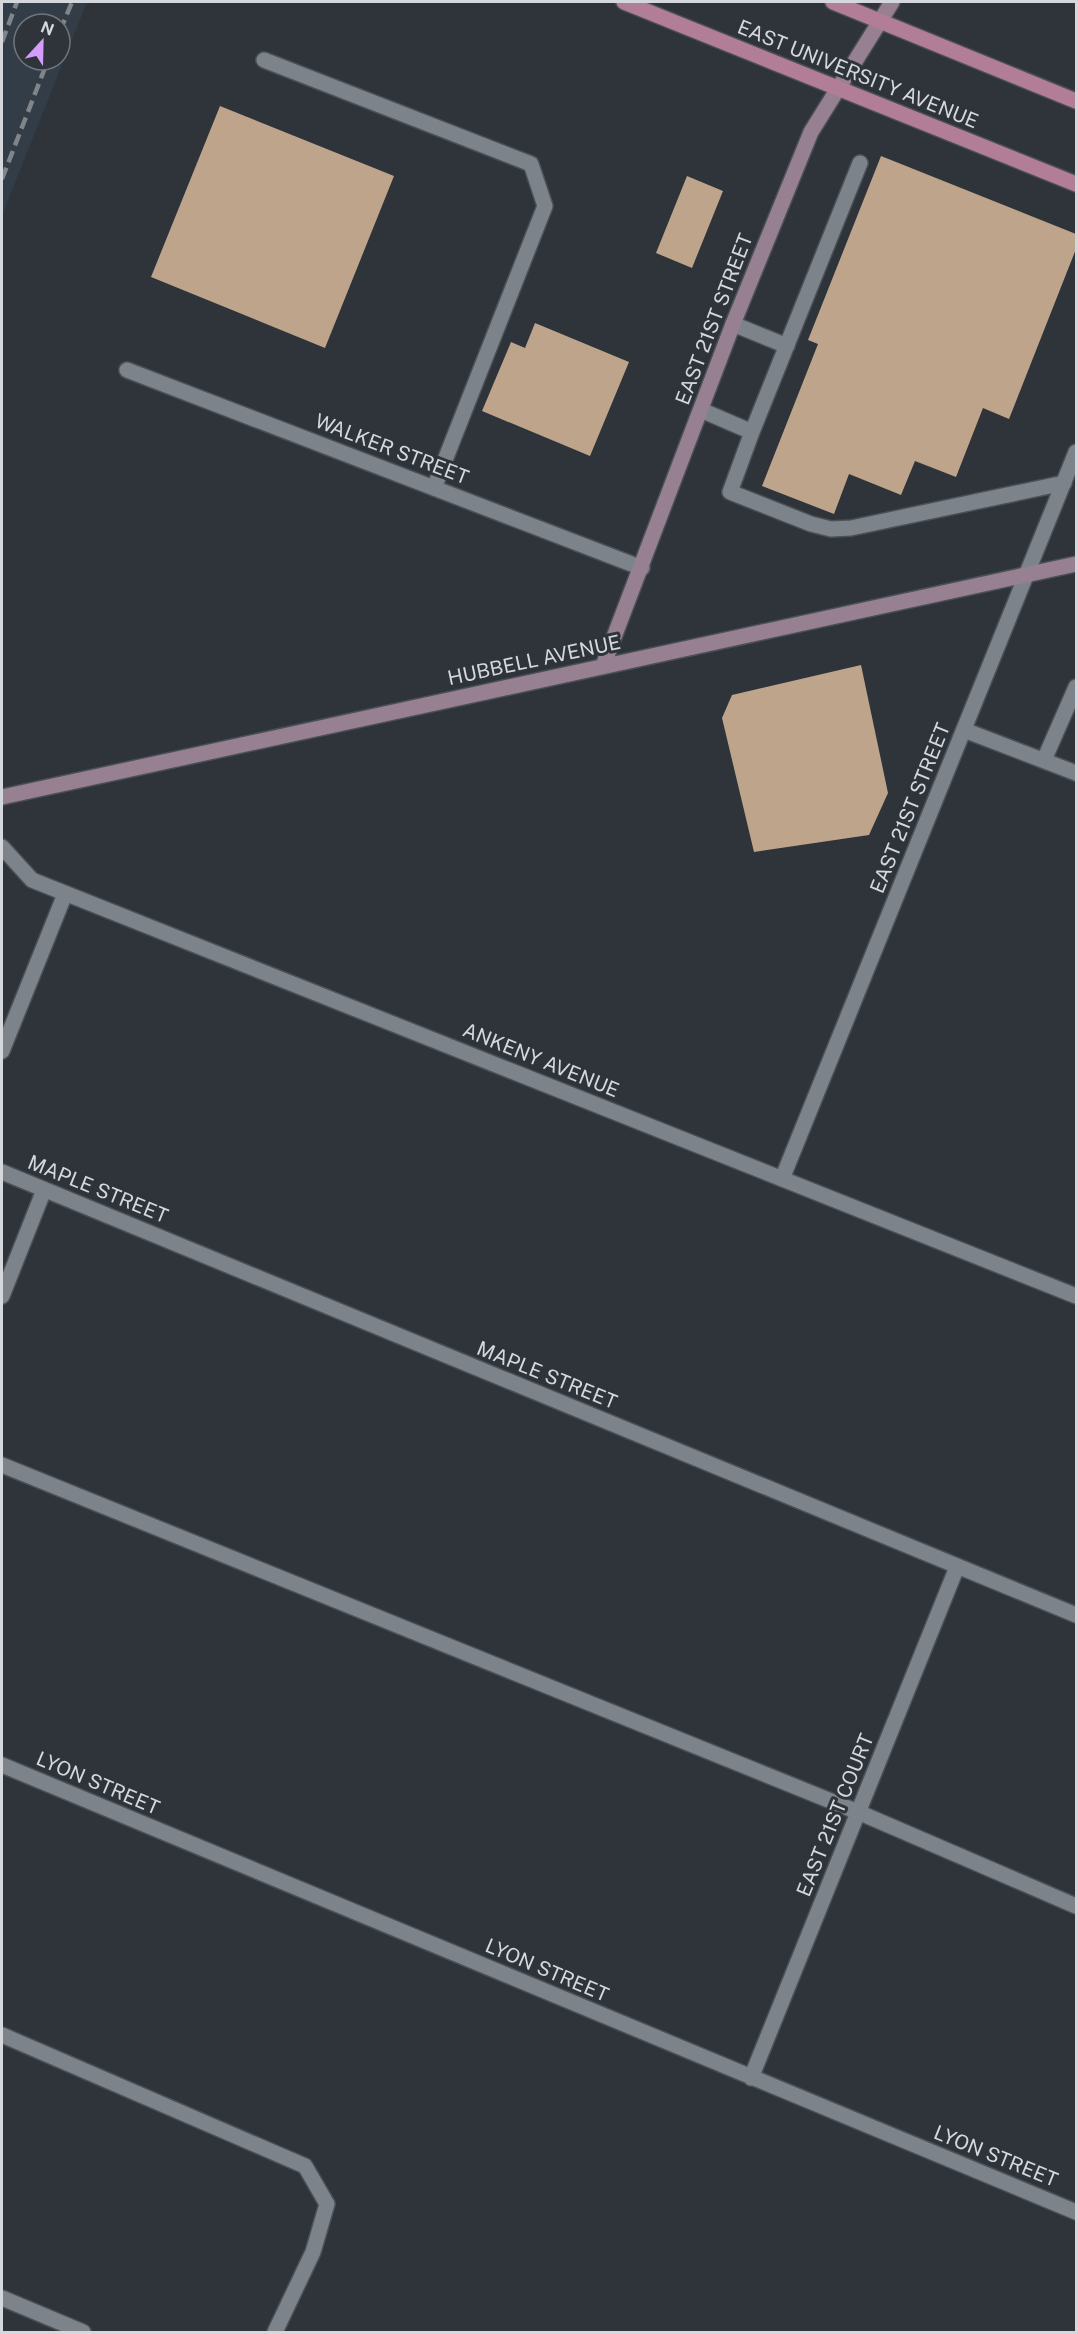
<svg xmlns="http://www.w3.org/2000/svg" width="1078" height="2334" font-family="'Public Sans',sans-serif">
	<rect width="100%" height="100%" fill="#2e343a"/>
	<path fill="#333d48" fill-rule="evenodd" d="M2,2H87L2,215ZM24,24H60V60H24Z"/>
	<path fill="#bda48b" d="M220,106L394,176L325,348L151,277Z
		M881,156L1076,234V249L1009,419L983,408L956,477L915,461L901,495L849,474L834,514L762,486L818,344L808,340Z
		M687,176L723,191L692,268L656,253Z
		M535,323L629,362L590,456L482,411L511,342L525,348Z
		M861,665L888,793L869,835L754,852L722,718L732,695Z"/>
	<g fill="none" stroke-linecap="round" stroke-linejoin="round">
		<defs>
			<path id="lane" d="M264,60L531,164L545,206L434,488
				M733,324L787,346
				M701,410L752,432L730,492L811,524L831,529L851,528L1064,483
				M752,432L860,163
				M964,730L1076,773
				M1044,760L1076,687
				M2,1465L858,1812L1076,1906
				M2,2035L305,2166L327,2204L313,2252L275,2332"/>
			<path id="street" d="M127,370L642,568
				M2,847L32,880L1076,1296
				M2,1051L65,894
				M2,1172L1076,1615
				M782,1179L1076,452
				M2,1296L44,1190
				M2,1765L1076,2212
				M751,2078L957,1567
				M2,2298L83,2332"/>
			<path id="secondary" d="M603,666L733,324L811,132L892,2
				M2,797L1076,564"/>
			<path id="primary" d="M624,2L1076,184
				M833,2L1076,101"/>
		</defs>
		<use href="#lane" stroke="#4b5055" stroke-width="18"/>
		<use href="#street" stroke="#4b5055" stroke-width="18"/>
		<use href="#secondary" stroke="#4b5055" stroke-width="18"/>
		<use href="#primary" stroke="#4b5055" stroke-width="18"/>
		<use href="#lane" stroke="#7c838a" stroke-width="15"/>
		<use href="#street" stroke="#7c838a" stroke-width="15"/>
		<use href="#secondary" stroke="#978091" stroke-width="15"/>
		<use href="#primary" stroke="#b27d97" stroke-width="15"/>
		<path stroke="#80858a" stroke-width="4.5" stroke-dasharray="12 6" stroke-linecap="butt" d="M60,31L72,2
			M2,42L17,2
			M2,179L48,60"/>
	</g>
	<g text-anchor="middle" stroke-width="6" stroke-linejoin="round" paint-order="stroke">
		<g font-size="20" fill="#d4d8dc" stroke="#2e343a">
			<text transform="translate(858 74) rotate(22)" y="7">EAST UNIVERSITY AVENUE</text>
			<text transform="translate(714 319) rotate(-69)" y="7">EAST 21ST STREET</text>
			<text transform="translate(392 449) rotate(21)" y="7">WALKER STREET</text>
			<text transform="translate(534 660) rotate(-12)" y="7">HUBBELL AVENUE</text>
			<text transform="translate(910 808) rotate(-68)" y="7">EAST 21ST STREET</text>
			<text transform="translate(541 1060) rotate(22)" y="7">ANKENY AVENUE</text>
			<text transform="translate(98 1189) rotate(22)" y="7">MAPLE STREET</text>
			<text transform="translate(547 1375) rotate(22)" y="7">MAPLE STREET</text>
			<text transform="translate(98 1783) rotate(23)" y="7">LYON STREET</text>
			<text transform="translate(835 1815) rotate(-68)" y="7">EAST 21ST COURT</text>
			<text transform="translate(547 1970) rotate(23)" y="7">LYON STREET</text>
			<text transform="translate(996 2156) rotate(22)" y="7">LYON STREET</text>
		</g>
	</g>
	<rect width="1078" height="2334" fill="none" stroke="#d4d8dc" stroke-width="6"/>
	<g transform="translate(42 42) rotate(22)"><circle r="28" fill="#2e343a" stroke="#70767b" stroke-width="1.5"/>
	<path d="M0-4.5L10 22L0 15L-10 22Z" fill="#d49cfc"/>
	<text y="-9" font-size="16" font-weight="bold" text-anchor="middle" fill="#d4d8dc">N</text>
	</g>
</svg>
